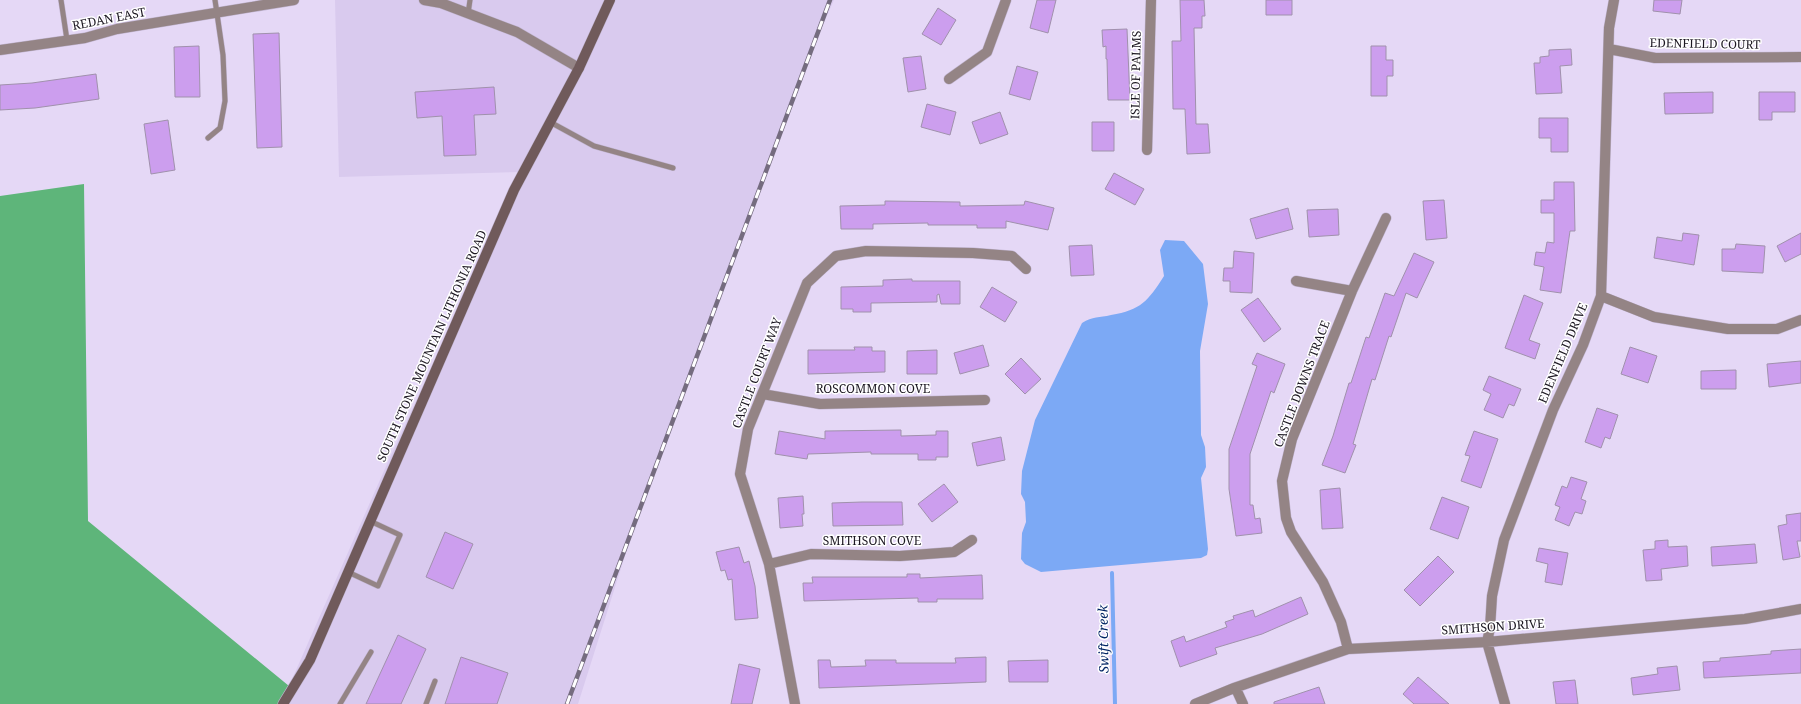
<svg xmlns="http://www.w3.org/2000/svg" width="1801" height="704" font-family="'Noto Serif',serif">
	<rect width="100%" height="100%" fill="#e5d8f6"/>
	<path fill="#d9caee" d="M335,0H834L813,47L642,502L578,704H279L289,686L387,464L521,172L339,177Z"/>
	<path fill="#5eb57a" d="M84,184L88,521L289,686L279,704H0V196Z"/>
	<path fill="#7ca9f5" d="M1165,240L1184,241L1203,264L1208,304L1200,351L1201,435L1205,447L1206,467L1201,478L1208,549L1207,555L1201,558L1041,572L1025,564L1021,559L1022,533L1026,522L1025,502L1021,494L1022,471L1035,420L1082,323C1093,316 1099,318 1111,315C1141,310 1148,301 1164,276L1160,250Z"/>
	<g fill="none" stroke-linecap="round" stroke-linejoin="round">
		<path stroke="#7ca9f5" stroke-width="4" d="M1112,573L1115,704"/>
	</g>
	<path fill="#cc9eee" stroke="#a091ac" d="M1037,0H1056L1048,33L1030,28Z
		M1180,0H1204L1205,16H1202V28H1194L1196,124H1208L1210,153L1187,154L1185,109H1173L1172,41H1181Z
		M1266,0H1292V15H1266Z
		M1654,0H1682L1680,14L1653,11Z
		M938,8L956,20L941,45L922,34Z
		M1127,29L1130,100H1108L1107,59H1106V46L1103,47L1102,30Z
		M279,33L282,147L257,148L253,34Z
		M199,46L200,97H175L174,47Z
		M1371,46H1386V60H1393V76H1387V96H1371Z
		M1571,49L1572,65L1560,66L1562,93L1536,94L1534,63H1540V57L1549,56V50Z
		M921,56L926,89L908,92L903,58Z
		M1017,66L1038,72L1030,100L1009,94Z
		M96,74L99,99L35,108L0,110V85L32,83Z
		M494,87L496,114L474,115L476,155L444,156L442,116L417,118L415,92Z
		M1713,92V113L1665,114L1664,93Z
		M1759,92H1795V112H1772V120H1759Z
		M927,104L956,112L950,135L921,127Z
		M1000,112L1008,134L980,144L972,122Z
		M1539,118H1568V152H1551V138H1539Z
		M168,120L175,170L151,174L144,124Z
		M1092,122H1114V151H1092Z
		M1114,173L1144,189L1135,205L1105,189Z
		M1554,182H1574L1575,231H1570L1561,293L1540,290L1544,267L1534,265L1536,252L1545,253L1547,242L1554,243V213H1541V200H1554Z
		M1444,200L1447,238L1426,240L1423,201Z
		M885,201L960,202V206L1024,205L1025,201L1054,208L1048,230L1006,221V228H977V225H928V223L873,224V229H841L840,206L885,205Z
		M1288,208L1293,229L1256,239L1250,219Z
		M1338,209L1339,235L1309,237L1307,210Z
		M1683,233L1699,235L1694,265L1654,258L1657,237L1682,241Z
		M1801,233V254L1785,262L1777,246Z
		M1736,244L1765,246L1763,273L1722,271V249H1735Z
		M1092,245L1094,275L1071,276L1069,246Z
		M1234,251L1254,253L1252,293L1230,292V281H1223L1224,268H1233Z
		M1414,253L1434,262L1417,298L1406,293L1391,337L1389,336L1375,380L1372,379L1353,444L1356,445L1345,473L1322,465L1333,436L1349,383H1351L1366,337L1369,338L1385,293L1394,296Z
		M912,279V281H960V304H941L939,294L937,295V302L871,303V312H853V309H841V287L883,286V280Z
		M992,287L1017,302L1005,322L980,307Z
		M1524,295L1543,303L1529,340L1540,344L1535,359L1505,348Z
		M1258,298L1281,329L1264,342L1241,310Z
		M983,345L989,366L960,374L954,353Z
		M854,347H872V351H885V372L808,374V350H855Z
		M1630,347L1657,356L1648,383L1621,374Z
		M937,350V374H907V351Z
		M1257,353L1285,364L1274,393L1271,391L1250,454V505H1253L1255,519L1260,518L1262,533L1236,536L1229,489V449L1257,366L1252,364Z
		M1021,358L1041,379L1025,394L1005,374Z
		M1801,361V383L1769,387L1767,364Z
		M1736,370V389H1701V371Z
		M1489,376L1521,389L1514,406L1509,404L1503,418L1484,410L1491,394L1483,390Z
		M1597,408L1618,415L1610,439L1605,437L1601,448L1585,442Z
		M901,430V436L936,435V431H948V457H936V460H918V454H871V452L808,454L807,459L775,454L779,431L825,439V431Z
		M1474,431L1498,439L1481,488L1461,481L1470,456L1465,455Z
		M1001,437L1005,460L977,466L972,443Z
		M1571,477L1587,482L1581,499L1586,501L1582,514L1575,512L1569,526L1555,520L1560,507L1555,505L1562,486L1567,488Z
		M944,484L958,502L932,522L918,504Z
		M1340,488L1343,528L1322,529L1320,490Z
		M803,496L804,514H802L803,526L780,528L778,498Z
		M1442,497L1469,507L1458,539L1430,529Z
		M862,502H902L903,525L833,526L832,503Z
		M1801,513V541H1797L1800,557L1783,560L1778,526L1787,524L1786,515Z
		M445,532L473,544L453,589L426,577Z
		M1668,540V547L1687,546L1688,566L1661,569L1662,580L1646,581L1643,550L1655,549V541Z
		M1755,544L1757,563L1712,566L1711,547Z
		M739,547L744,563L749,561L755,586L758,618L735,620L732,579L728,580L725,570L721,571L716,552Z
		M1539,548L1568,553L1562,585L1545,582L1548,564L1536,561Z
		M1438,556L1454,572L1420,606L1404,590Z
		M907,574H920V578L982,575L983,599H937V602H918V598L804,601L803,583H813L812,577H907Z
		M1301,597L1308,614L1262,634L1215,648L1217,654L1180,667L1171,641L1184,636L1186,642L1227,627L1225,622L1234,619L1233,616L1253,610L1255,617Z
		M398,635L426,649L401,704H366Z
		M1801,649V673L1704,678L1703,662L1720,661V658L1771,654V651Z
		M461,657L508,673L497,704H445Z
		M986,657V682L819,688L818,660H830L831,667L866,666L865,660H896V663H956L955,658Z
		M1048,660V682H1009L1008,661Z
		M739,664L760,669L752,704H731Z
		M1677,666L1680,690L1633,695L1631,678L1658,674L1657,668Z
		M1418,677L1449,704H1414L1403,694Z
		M1575,680L1578,704H1556L1553,682Z
		M1319,687L1325,704H1274V702Z"/>
	<g fill="none" stroke-linecap="round" stroke-linejoin="round">
		<defs>
			<path id="service" d="M61,0L67,40
				M468,14L470,0
				M550,122L594,146L673,168
				M208,138L220,128L225,101L223,55L215,0
				M348,572L378,586L400,535L370,521
				M340,704L371,652
				M426,704L435,681"/>
			<path id="minor" d="M424,0L441,3L517,32L579,68
				M1609,49L1655,58L1801,57
				M0,50L85,38L117,29L294,0
				M949,79L987,52L1006,0
				M1147,150L1151,0
				M1296,281L1352,291
				M1601,296L1654,317L1728,329H1777L1801,320
				M762,394L820,404L985,400
				M769,564L811,554L900,556L954,552L972,540
				M1348,649L1341,622L1323,582L1291,532L1286,518L1282,481L1292,439L1352,291L1386,218
				M1234,688L1237,691L1243,704
				M795,704L769,564L740,474L748,429L807,283L836,256L866,251L973,253L1012,256L1026,269
				M1195,704L1234,688L1348,649L1487,642L1745,619L1801,609
				M1505,704L1487,642L1490,628L1492,596L1504,540L1553,410L1583,345L1601,296L1609,28L1614,0"/>
			<path id="secondary" d="M283,704L310,660L514,190L579,68L610,0"/>
		</defs>
		<use href="#service" stroke="#c1b5d0" stroke-width="6"/>
		<use href="#minor" stroke="#c1b5d0" stroke-width="11"/>
		<use href="#secondary" stroke="#c1b5d0" stroke-width="11"/>
		<use href="#service" stroke="#948485" stroke-width="5"/>
		<use href="#minor" stroke="#948485" stroke-width="10"/>
		<use href="#secondary" stroke="#705a5b" stroke-width="10"/>
		<defs>
			<path id="rail" d="M567,704L830,0"/>
		</defs>
		<use href="#rail" stroke="#756c7f" stroke-width="4.5"/>
		<use href="#rail" stroke="#fff" stroke-width="3" stroke-dasharray="9" stroke-linecap="butt"/>
	</g>
	<g text-anchor="middle" stroke-width="3" stroke-linejoin="round" paint-order="stroke">
		<g font-size="12" fill="#1b1621" stroke="#fff">
			<text transform="translate(109 19) rotate(-11)" y="4">REDAN EAST</text>
			<text transform="translate(1705 44) rotate(1)" y="4">EDENFIELD COURT</text>
			<text transform="translate(1136 75) rotate(-89)" y="4">ISLE OF PALMS</text>
			<text transform="translate(432 346) rotate(-66)" y="4">SOUTH STONE MOUNTAIN LITHONIA ROAD</text>
			<text transform="translate(1563 353) rotate(-67)" y="4">EDENFIELD DRIVE</text>
			<text transform="translate(757 373) rotate(-69)" y="4">CASTLE COURT WAY</text>
			<text transform="translate(1302 384) rotate(-69)" y="4">CASTLE DOWNS TRACE</text>
			<text x="873" y="393">ROSCOMMON COVE</text>
			<text x="872" y="545">SMITHSON COVE</text>
			<text transform="translate(1493 627) rotate(-4)" y="4">SMITHSON DRIVE</text>
		</g>
		<g font-size="13" font-style="italic" fill="#002464" stroke="#fff">
			<text transform="translate(1103 639) rotate(-91)" y="5">Swift Creek</text>
		</g>
	</g>
</svg>
